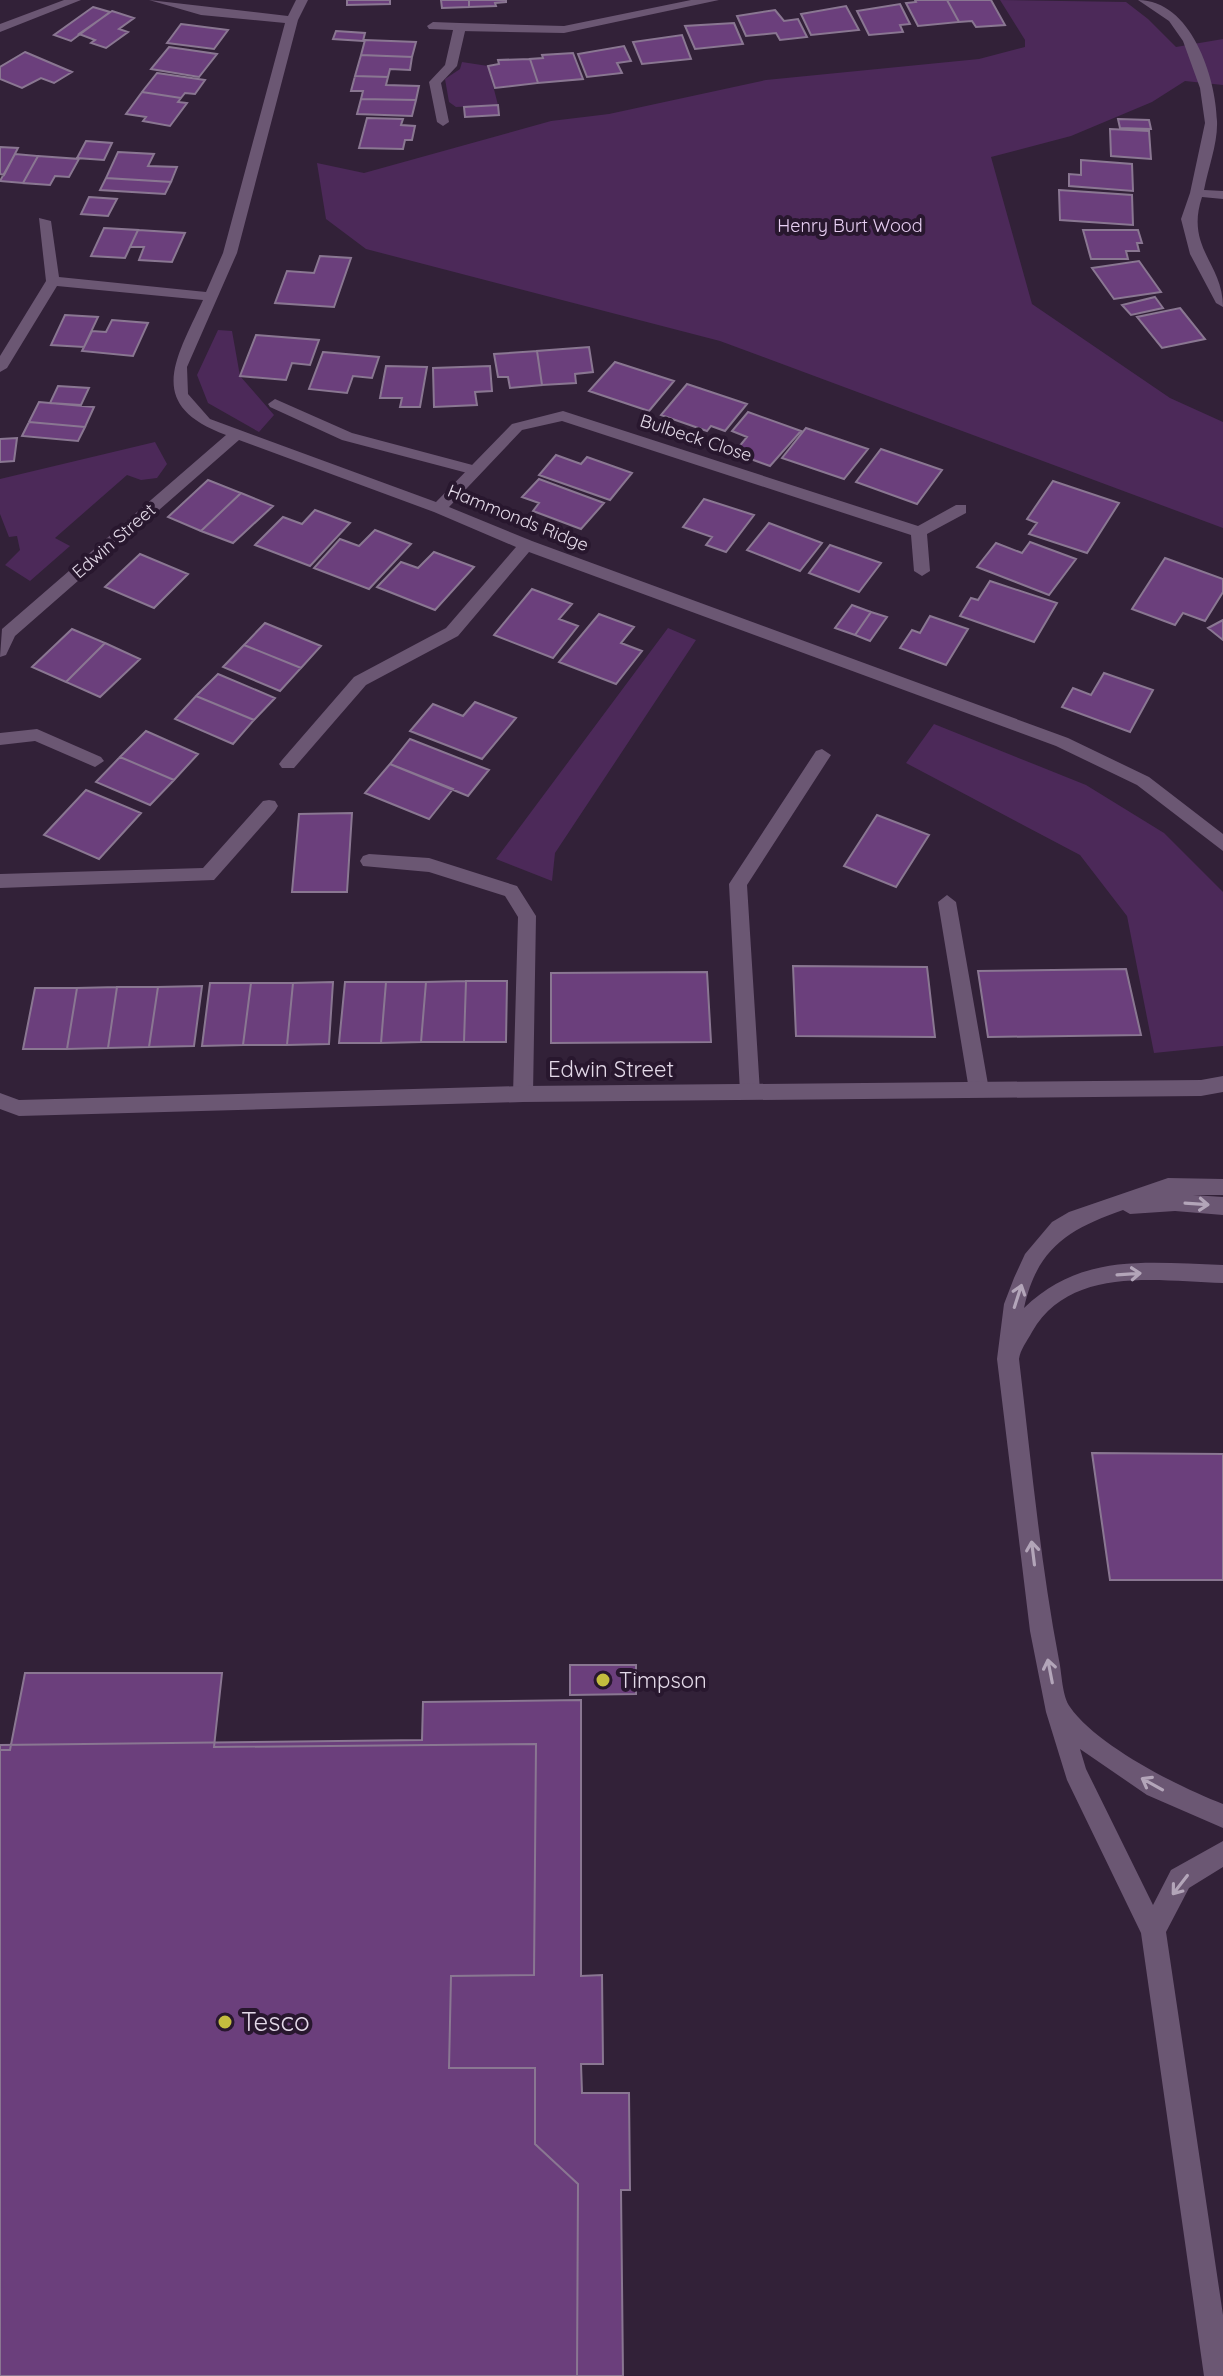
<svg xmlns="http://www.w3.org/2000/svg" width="1223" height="2376" font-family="Quicksand,sans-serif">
	<rect width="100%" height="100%" fill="#322138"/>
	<path fill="#4c2959" d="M1000,0L1126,2L1148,19L1176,47L1223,39V85L1185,81L1152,102L1071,136L991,157L1032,304L1170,398L1223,422V528L720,341L366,249L326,219L317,163L364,173L551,121L609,114L766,80L979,59L1025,47V40Z
		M462,62L488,66L498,105L456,107L449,102L445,79L460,69Z
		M218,330L232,331L240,376L274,415L259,432L208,403L197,375Z
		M155,442L167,464L157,478L141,480L127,475L55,538L70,546L30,581L5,565L20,550L17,536L9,537L0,514V479Z
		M668,628L696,640L555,853L552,881L496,859Z
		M934,724L1086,785L1164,833L1223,892V1046L1154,1053L1127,916L1080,855L906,763Z"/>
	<path fill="#6b3f7c" stroke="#8a7792" stroke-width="2" d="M347,0H390V4L347,5Z
		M441,0H469V7L442,8Z
		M469,0H506V2L495,3L496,6L469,7Z
		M915,0H947L959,22L918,26L906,3L916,2Z
		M947,0H991L1005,25L976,27L972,21L959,22Z
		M900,4L910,24L900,25L903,32L869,35L857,11Z
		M846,6L859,30L811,35L801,14Z
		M93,7L110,12L71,41L54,35Z
		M775,10L784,21L798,19L807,37L780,40L776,33L746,36L737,16Z
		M112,11L134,18L119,29L128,32L106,48L91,43L95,40L79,34Z
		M734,23L743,44L695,49L685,26Z
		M181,24L228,30L214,49L167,43Z
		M336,31L365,33L363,41L333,39Z
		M682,35L691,59L642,64L633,42Z
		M365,40L416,42L412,57L361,55Z
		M624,46L631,61L617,63L622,73L587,77L578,54Z
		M169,47L217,54L199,77L151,69Z
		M25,52L72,72L54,83L41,78L22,88L0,79V67Z
		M573,53L583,79L538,83L530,59L543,58L542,55Z
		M361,55L412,57L410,70L390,69L388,77L355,76Z
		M530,59L538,83L495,88L488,66L499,64L498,60Z
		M157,73L205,80L195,94L185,93L181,98L142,92Z
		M355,76L388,77L386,85L419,86L416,100L361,99L363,91H351Z
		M142,92L181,98L178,102L187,103L170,126L143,121L146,117L126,114Z
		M361,99L416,100L412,116L357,114Z
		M498,105L499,115L465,117L464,107Z
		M367,118L403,119L401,125L415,126L412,140H405L403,149L359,148Z
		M1118,119L1149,120L1151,129L1120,128Z
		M1110,129L1149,131L1151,159L1111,156Z
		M86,141L112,143L104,160L77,158Z
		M0,147L18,148L4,175L0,174Z
		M118,152L154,154L148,166L177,167L171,182L106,178Z
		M15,154L38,156L23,183L0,181Z
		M38,156L79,159L69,177L55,176L50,185L23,183Z
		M1081,160L1132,164L1133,191L1069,186V174L1081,175Z
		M106,178L171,182L165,194L100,190Z
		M1059,190L1132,195L1133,225L1060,220Z
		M89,197L117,199L108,216L81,214Z
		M104,228L138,230L125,258L91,256Z
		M138,230L185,233L172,262L139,260L144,247H130Z
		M1083,230H1138L1142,243H1137L1139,251H1126L1128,259H1091Z
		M320,256L351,258L334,307L275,303L287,271L314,273Z
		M1139,261L1161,292L1114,299L1092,268Z
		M1155,297L1163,308L1131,315L1122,305Z
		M1180,308L1205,339L1162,348L1137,317Z
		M65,315L98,317L84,347L51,345Z
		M112,320L148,323L133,356L82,351L92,331L106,332Z
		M256,335L319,340L310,365L292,363L286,380L240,376Z
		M589,347L593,372L575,374L576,383L542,385L537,351Z
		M537,351L542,385L510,388L508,377H498L494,354Z
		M323,352L379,357L372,378L353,376L347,393L309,389Z
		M615,362L674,381L649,411L589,391Z
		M386,366L427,367L420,407H400L402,398H380Z
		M490,366L492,391L475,392L477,405L434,407L433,368Z
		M687,384L747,404L725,431L711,426L707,431L661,415Z
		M58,386L89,388L81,405L50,403Z
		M39,402L94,407L85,427L29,422Z
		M748,412L801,431L770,466L734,453L747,437L732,431Z
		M29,422L85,427L78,441L22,436Z
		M806,428L868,449L844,479L782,458Z
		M17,438L14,461L0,462V439Z
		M881,449L942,470L917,504L856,482Z
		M556,455L581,464L587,457L632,473L610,500L539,475Z
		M539,479L604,503L581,529L533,511L539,503L522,497Z
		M208,480L241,493L201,531L168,517Z
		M1053,481L1119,503L1087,553L1029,534L1037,523L1027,519Z
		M241,493L273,506L233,543L201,531Z
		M704,499L754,515L726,552L706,545L712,537L683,527Z
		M315,510L350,523L310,566L255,545L283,517L302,524Z
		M769,523L822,543L800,571L747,550Z
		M375,530L411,544L369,589L314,568L340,539L359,546Z
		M1030,542L1076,559L1049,595L977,567L996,543L1022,553Z
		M830,545L881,563L859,592L809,573Z
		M434,552L474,567L435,610L377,587L401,562L418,568Z
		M140,554L188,574L154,608L105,587Z
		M1165,558L1223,579V592L1205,621L1183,613L1175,625L1132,609Z
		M990,581L1057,603L1034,642L960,616L971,598L978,600Z
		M532,589L572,604L559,619L578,626L553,658L494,635Z
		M852,605L871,612L855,635L835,628Z
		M871,612L887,617L870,641L855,635Z
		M599,614L634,627L621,643L642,651L616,684L559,662Z
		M930,616L968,629L946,665L900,648L912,630L920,633Z
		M1223,620V640L1208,628Z
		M265,623L321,646L301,668L244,645Z
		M72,629L105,643L66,682L32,667Z
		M105,643L140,659L100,697L66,682Z
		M244,645L301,668L280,691L223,667Z
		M1104,673L1153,690L1130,732L1062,707L1073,688L1091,695Z
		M218,674L275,698L254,720L196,696Z
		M196,696L254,720L233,744L175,719Z
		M475,702L516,718L482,759L410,731L433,704L463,716Z
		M146,731L198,754L174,780L120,757Z
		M410,739L489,770L468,796L390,764Z
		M120,757L174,780L150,805L96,782Z
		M390,764L453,789L429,819L365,793Z
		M86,790L141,813L99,859L44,835Z
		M352,813L347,892H292L299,814Z
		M877,815L929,835L896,887L844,866Z
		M793,966L927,967L935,1037L796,1036Z
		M1126,969L1141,1035L988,1037L978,971Z
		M707,972L711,1042L551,1043V973Z
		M466,981H507L506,1042H464Z
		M466,981L464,1042H421L426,982Z
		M333,982L329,1044L287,1045L293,983Z
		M345,982H386L381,1043H339Z
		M386,982H426L421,1042L381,1043Z
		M210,983H251L243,1045L202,1046Z
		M251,983H293L287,1045H243Z
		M202,986L194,1046L149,1047L158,987Z
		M117,987L108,1048L67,1049L77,988Z
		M117,987H158L149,1047L108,1048Z
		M35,988H77L67,1049H23Z
		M1092,1453L1223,1454V1580H1110Z
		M570,1665H636V1694L570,1695Z
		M25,1673H222L214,1747L536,1744L534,1975L451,1976L449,2068H535V2144L578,2184L577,2376H0V1750H10Z
		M581,1700V1976L602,1975L603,2064H581L582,2093H629L630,2190H621L623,2376H0V1745L422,1740L423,1702Z"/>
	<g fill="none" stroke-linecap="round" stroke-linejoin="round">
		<path fill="#6b5773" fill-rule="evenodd" d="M433,22L460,23L466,27L457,66L441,83L449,122L443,126L437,122L429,82L445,65L453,30L429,29L427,26Z
			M275,399L352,433L480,467L483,470L475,475L342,440L270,407L268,404Z
			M37,729L101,757L104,761L95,767L35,741L0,745V733Z
			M822,749L831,755L747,885L760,1092L757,1098H743L740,1092L729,884L816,751Z
			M269,800L275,801L278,806L275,811L214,880L0,888V874L203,868L263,801Z
			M369,854L429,858L517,886L536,916L533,1094L530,1100H516L513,1094L518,917L505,896L429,872L363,866L360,861L363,856Z
			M947,895L956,902L989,1090L986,1096H972L969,1090L938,902Z
			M1168,1178L1223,1179V1195H1193L1223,1197V1215L1175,1211L1130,1214L1123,1210C1069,1229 1037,1248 1024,1308C1082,1252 1149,1263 1223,1265V1283C1158,1281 1070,1265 1032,1332C1027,1341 1020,1350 1019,1359C1031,1459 1040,1561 1059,1660C1062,1674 1062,1696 1070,1707C1097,1746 1179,1787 1223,1804V1828L1147,1795L1080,1749L1086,1769L1153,1905L1171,1870L1223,1841V1867L1189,1888L1166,1932L1223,2315V2376H1204L1141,1933L1067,1780L1046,1712L1030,1631L997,1359L1004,1304L1014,1278L1025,1254L1052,1222L1069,1212Z"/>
		<path fill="#6b5773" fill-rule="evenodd" d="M64,0H81L0,32V24Z
			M149,0L288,16L296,0H308L298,20L237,253L187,367L188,394L210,419L436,502L512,424L563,411L918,526L956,505H966V513L927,534L930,571L922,576L914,571L911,535L562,421L522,430L449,507L532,541L1068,738L1149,777L1223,834V851L1137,785L1056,746L529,552L458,636L366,685L294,768H282L279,764L282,760L354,677L446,628L516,547L434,512L239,440L15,636L6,655L0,657L2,629L226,435C144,405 176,359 203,300L57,286L7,368L0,372V356L46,281L39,218L51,221L59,277L206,292L223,253L285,23L201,15Z
			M691,0H719L564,33L460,31L454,27L460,23L564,26Z
			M1138,0C1191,0 1216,77 1217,121C1218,143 1208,168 1204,190L1223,191V199L1202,197C1185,248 1223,263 1223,307L1216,303L1190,254L1181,219L1190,193L1205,123L1200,88L1183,41L1169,21Z
			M1223,1076V1092L1201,1096L523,1102L19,1116L0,1109V1093L19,1100L523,1086L1201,1080Z"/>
	</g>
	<defs><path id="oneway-shaft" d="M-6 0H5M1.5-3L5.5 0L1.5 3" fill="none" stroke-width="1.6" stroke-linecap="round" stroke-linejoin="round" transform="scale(2)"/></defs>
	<g stroke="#b3a5b9">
		<use href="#oneway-shaft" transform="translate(1197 1204) rotate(4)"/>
		<use href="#oneway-shaft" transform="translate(1129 1274) rotate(-4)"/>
		<use href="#oneway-shaft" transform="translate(1018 1296) rotate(-72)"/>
		<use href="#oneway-shaft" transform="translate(1033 1553) rotate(-97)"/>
		<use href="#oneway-shaft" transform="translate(1050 1671) rotate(-101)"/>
		<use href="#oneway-shaft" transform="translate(1152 1784) rotate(-151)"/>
		<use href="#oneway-shaft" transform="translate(1180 1885) rotate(128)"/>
	</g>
	<g fill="#c4bd3e" stroke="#28172e" stroke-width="3">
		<circle cx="603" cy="1680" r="8"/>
		<circle cx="225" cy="2022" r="8"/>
	</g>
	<g text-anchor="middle" stroke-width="8" stroke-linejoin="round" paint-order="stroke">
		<g font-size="18" fill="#e8cff3" stroke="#28172e">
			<text x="850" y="232">Henry Burt Wood</text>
		</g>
		<g font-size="18" fill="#e3d9e8" stroke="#28172e">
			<text transform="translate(696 438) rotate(18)" y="6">Bulbeck Close</text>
			<text transform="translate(518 518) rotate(22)" y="6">Hammonds Ridge</text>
			<text transform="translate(114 541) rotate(-41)" y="6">Edwin Street</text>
		</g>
		<g font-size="22" fill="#e3d9e8" stroke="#28172e">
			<text x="611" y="1077">Edwin Street</text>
		</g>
		<g font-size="22" fill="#e3d9e8" stroke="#28172e" text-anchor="start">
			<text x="619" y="1688">Timpson</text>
		</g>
		<g font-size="26" fill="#e3d9e8" stroke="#28172e" text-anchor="start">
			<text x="241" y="2031">Tesco</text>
		</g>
	</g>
</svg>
